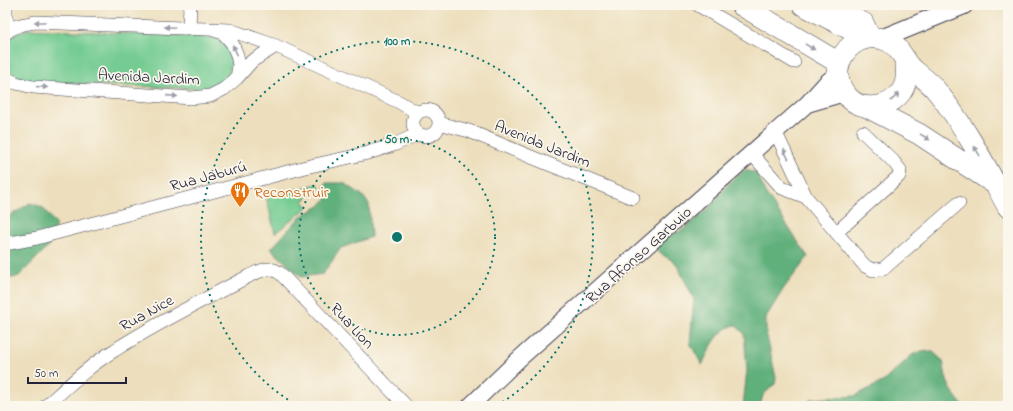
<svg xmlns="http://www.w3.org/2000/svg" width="1013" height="411" font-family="'Indie Flower',sans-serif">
	<rect width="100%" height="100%" fill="#fbf7ec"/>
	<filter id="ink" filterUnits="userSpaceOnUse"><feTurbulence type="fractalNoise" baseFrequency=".025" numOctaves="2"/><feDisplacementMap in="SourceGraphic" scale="8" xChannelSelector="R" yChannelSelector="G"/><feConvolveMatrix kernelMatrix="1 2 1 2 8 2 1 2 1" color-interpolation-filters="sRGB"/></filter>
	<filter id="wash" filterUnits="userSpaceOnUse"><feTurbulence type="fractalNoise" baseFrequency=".012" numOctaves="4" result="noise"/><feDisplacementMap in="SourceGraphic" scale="16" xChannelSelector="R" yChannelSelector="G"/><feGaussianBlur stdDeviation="0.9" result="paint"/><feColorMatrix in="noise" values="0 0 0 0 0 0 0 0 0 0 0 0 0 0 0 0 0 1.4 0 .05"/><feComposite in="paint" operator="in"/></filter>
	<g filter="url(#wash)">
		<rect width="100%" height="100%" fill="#eddfbd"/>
		<path fill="#75cc92" stroke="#4c7766" d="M30,29L208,37L221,40L228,50L232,62L229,73L223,83L207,89L30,82C26,80 21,80 18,78C4,69 0,45 15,34C19,32 25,30 30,29Z
			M318,184L320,187L303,201L308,207L275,233L266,196Z"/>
		<path fill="#60b07c" stroke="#41695c" d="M745,170L757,173L765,192L808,257L784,288L766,317V332L776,378L775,384L763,395L760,406H743L747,370L744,333L735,325C717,330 710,349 702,365L690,343L694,299L676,263L660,253L657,248L659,241L684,229L708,209L730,182Z
			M326,183H344L362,195L369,204L371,237L341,248L323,274L301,277L271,249L301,216L320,206L327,198L324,191Z
			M30,203L42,207L56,224L49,246L19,276L5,280V219Z
			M922,351L933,352L943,361C947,384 948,387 963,406H808L810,399L855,396L884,381L912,355Z"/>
	</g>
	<g filter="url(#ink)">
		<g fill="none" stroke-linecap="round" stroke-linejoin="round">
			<defs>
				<path id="minor" d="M6,5V18L9,29
					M698,5L794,62
					M834,5L866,20L875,38
					M189,28L190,5
					M214,30L223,33L232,43L237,55L239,65L237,78
					M5,34C13,25 25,24 36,22L230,30L276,46L399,102L418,113
					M5,78L16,83L33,87L191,98L210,96L224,89L237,78L252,61L276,46
					M413 123a13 13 0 1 1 26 0a13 13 0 1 1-26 0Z
					M439,123L469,131L541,161L633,198
					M751,153L782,188L806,197L775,131
					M806,197L865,266L873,270L883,269L959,203
					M837,232L899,176L900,170L893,161L863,132
					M5,244L37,238L306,167L368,153L396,144L418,134
					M46,406C68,386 90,365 115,350C158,322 204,300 249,276C262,270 269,265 281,274L406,406"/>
				<path id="tertiary" d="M807,104L844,93
					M470,406L520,358L807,104L826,83L837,74"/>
				<path id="secondary" d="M881,39L964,5"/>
				<path id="primary" d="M741,5L839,63
					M803,5L867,38
					M906,63C906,70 907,77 905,84C898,106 867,114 850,99C820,72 851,25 888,41C894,44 899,50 903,56C904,58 905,61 907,64C916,73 928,80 936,90C965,126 986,167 1008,207
					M867,107L919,134L992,182"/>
			</defs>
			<use href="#minor" stroke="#403e4e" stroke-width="14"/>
			<use href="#tertiary" stroke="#403e4e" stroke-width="18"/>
			<use href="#secondary" stroke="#403e4e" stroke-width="20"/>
			<use href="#primary" stroke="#403e4e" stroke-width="22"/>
			<use href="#minor" stroke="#fff" stroke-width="13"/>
			<use href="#tertiary" stroke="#fff" stroke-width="16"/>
			<use href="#secondary" stroke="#fff" stroke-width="18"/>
			<use href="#primary" stroke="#fff" stroke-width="21"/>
		</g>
		<defs><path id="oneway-solid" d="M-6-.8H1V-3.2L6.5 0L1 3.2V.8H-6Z"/></defs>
		<g fill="#9c9ca7">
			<use href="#oneway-solid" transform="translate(40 22) rotate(180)"/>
			<use href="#oneway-solid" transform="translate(170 27) rotate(-178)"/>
			<use href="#oneway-solid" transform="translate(810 47) rotate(31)"/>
			<use href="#oneway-solid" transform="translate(235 50) rotate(-115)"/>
			<use href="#oneway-solid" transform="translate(42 87) rotate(4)"/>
			<use href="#oneway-solid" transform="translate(172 96) rotate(4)"/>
			<use href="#oneway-solid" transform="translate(895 97) rotate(-43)"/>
			<use href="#oneway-solid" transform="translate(925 137) rotate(32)"/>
			<use href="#oneway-solid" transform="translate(977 151) rotate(-121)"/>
			<use href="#oneway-solid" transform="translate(786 154) rotate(-116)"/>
		</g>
	</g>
	<g fill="none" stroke="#0f766e" stroke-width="2" stroke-dasharray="2 4">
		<circle cx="397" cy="237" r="98"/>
		<path d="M298 406A196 196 0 1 1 496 406"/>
	</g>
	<defs>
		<symbol id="restaurant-pin" viewBox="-11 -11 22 30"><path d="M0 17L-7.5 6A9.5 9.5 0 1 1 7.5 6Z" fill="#e8710a" stroke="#fbf7ec"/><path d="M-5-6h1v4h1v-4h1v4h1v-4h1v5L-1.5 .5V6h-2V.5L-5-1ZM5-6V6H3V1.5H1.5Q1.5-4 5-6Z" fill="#fff"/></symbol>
	</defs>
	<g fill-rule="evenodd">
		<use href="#restaurant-pin" x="229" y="180" width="22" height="30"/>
	</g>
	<g text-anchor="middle" stroke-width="3.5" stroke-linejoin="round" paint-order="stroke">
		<g font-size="16" fill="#22223b" stroke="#fbf7ec">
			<text transform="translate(149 76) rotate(3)" y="6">Avenida Jardim</text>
			<text transform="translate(543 143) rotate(22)" y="6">Avenida Jardim</text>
			<text transform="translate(208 175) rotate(-15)" y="6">Rua Jaburú</text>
			<text transform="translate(638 254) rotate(-42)" y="6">Rua Afonso Garbuio</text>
			<text transform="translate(146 312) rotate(-29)" y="6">Rua Nice</text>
			<text transform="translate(353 325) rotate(47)" y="6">Rua Lion</text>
		</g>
		<g font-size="16" fill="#c56008" stroke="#fbf7ec" text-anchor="start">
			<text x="254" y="197">Reconstruir</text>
		</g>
	</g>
	<circle cx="397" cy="237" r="6" fill="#0f766e" stroke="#fbf7ec" stroke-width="2"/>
	<g font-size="12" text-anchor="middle" font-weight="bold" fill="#0f766e" stroke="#fbf7ec" stroke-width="3.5" stroke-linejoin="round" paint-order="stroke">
		<text x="397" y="45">100 m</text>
		<text x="397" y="143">50 m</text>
	</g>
	<rect width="1013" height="411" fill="none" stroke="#fbf7ec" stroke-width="20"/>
	<path d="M28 377v6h98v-6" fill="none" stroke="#22223b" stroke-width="2"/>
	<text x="34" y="377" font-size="12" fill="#22223b" stroke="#fbf7ec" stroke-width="3" paint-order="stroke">50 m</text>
</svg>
